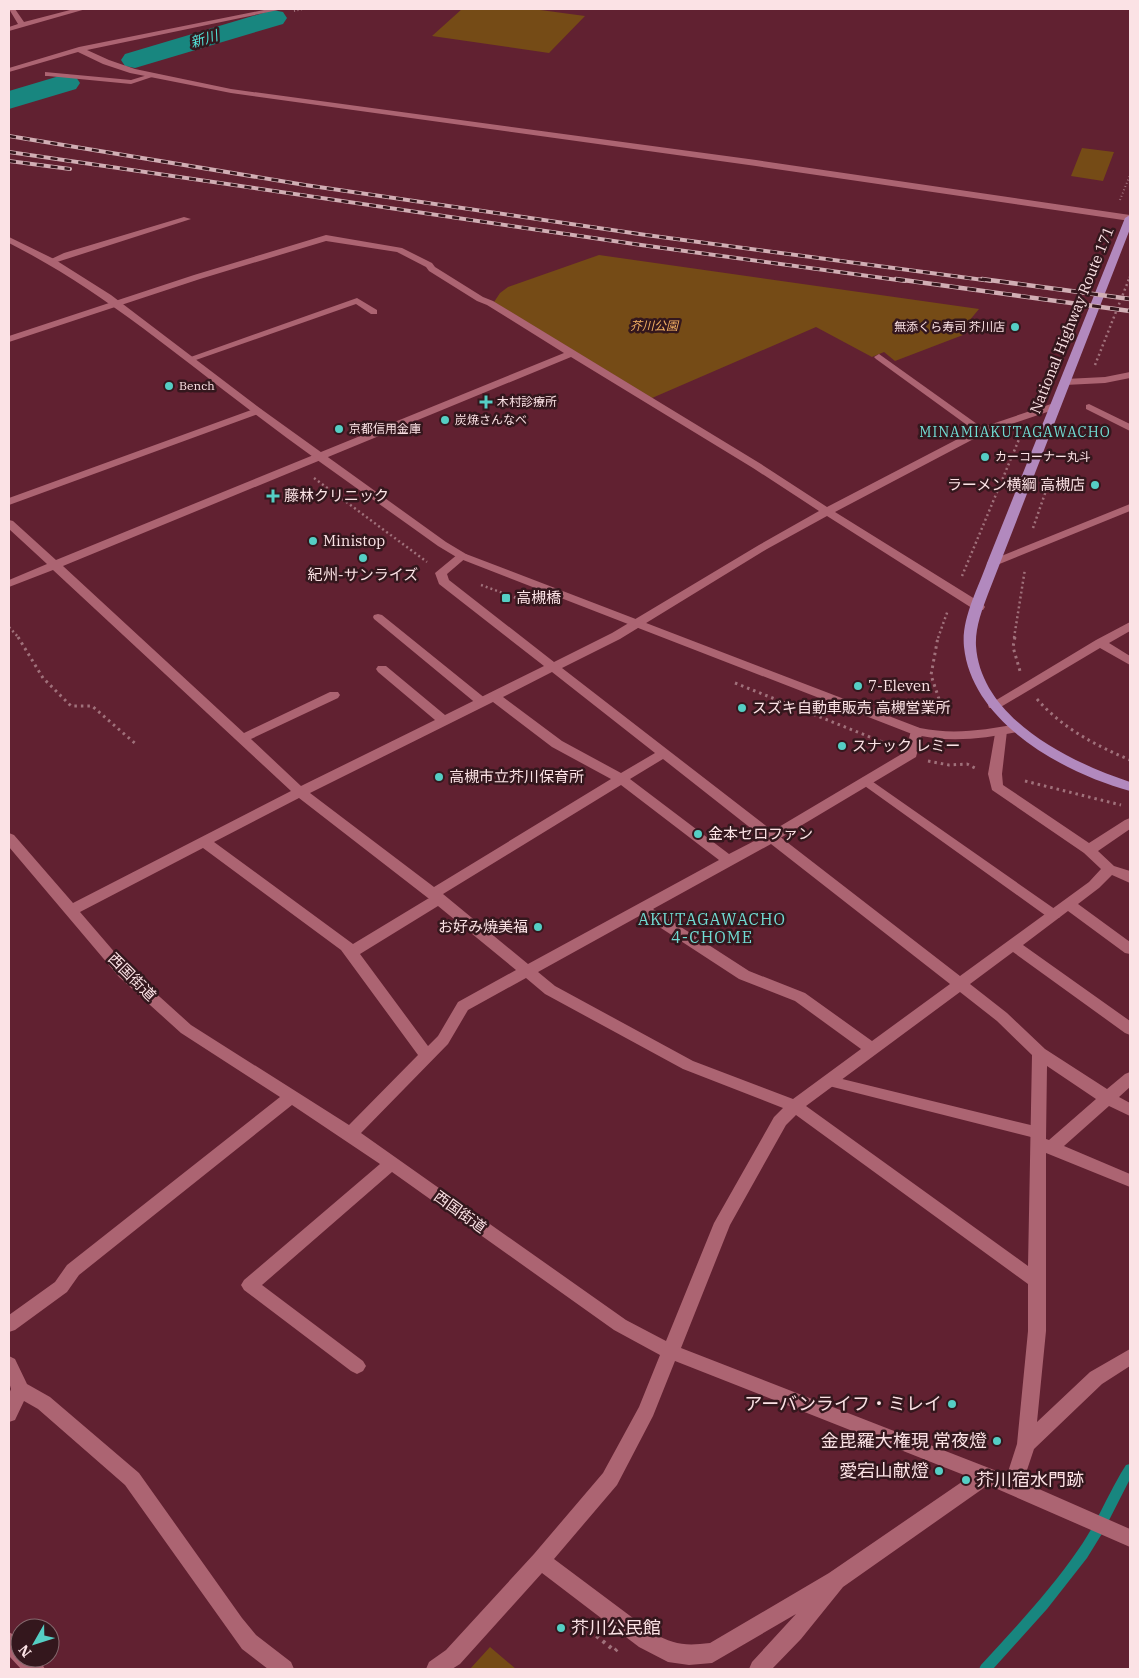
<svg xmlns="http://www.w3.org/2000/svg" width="1139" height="1678" font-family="'IBM Plex Serif','Noto Sans JP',serif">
	<rect width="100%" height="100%" fill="#612131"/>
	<path fill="#754b16" d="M462,9H533L585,16L549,53L432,36Z
		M1082,148L1114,152L1103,181L1071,176Z
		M599,255L979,309L959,333L963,335L895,361L884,352L872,357L816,327L652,398L494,302L500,293L508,287Z
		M490,1647L516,1669H470Z"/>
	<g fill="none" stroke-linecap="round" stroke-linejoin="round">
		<path fill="#18867f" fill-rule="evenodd" d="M1130,1464V1479L1103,1532L1087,1558L1047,1609L993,1669H979L981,1665C1015,1628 1049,1592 1078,1550C1095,1526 1106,1499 1121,1473L1126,1465Z"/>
		<path fill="#18867f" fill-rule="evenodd" d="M273,10L283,12L287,18L283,24L135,68L125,66L121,60L125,54Z
			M66,74L76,77L80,83L76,89L9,109V91Z"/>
		<path stroke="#a0717b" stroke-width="2" stroke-dasharray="1 2.5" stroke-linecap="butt" d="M294,11L303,9
			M1120,200L1130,175
			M1128,281L1130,276"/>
		<path stroke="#a0717b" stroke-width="2.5" stroke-dasharray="2 3" stroke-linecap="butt" d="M1095,365L1129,279
			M314,478L427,562
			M1033,528L1048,485
			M962,576L1020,437
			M481,585L522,600
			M9,627L19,638
			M938,638L948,610
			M1014,638L1025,569"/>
		<path stroke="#a0717b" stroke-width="3" stroke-dasharray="2.5 4" stroke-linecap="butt" d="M18,637L43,678L71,706H92L137,745
			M1015,637L1013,647L1020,671
			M735,683L890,745
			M1037,699C1062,728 1095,745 1130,760
			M930,714L943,711L931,675L938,637
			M928,761L949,765L967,764L975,768
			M1025,781L1121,805"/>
		<path stroke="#a0717b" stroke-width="4" stroke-dasharray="3 5" stroke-linecap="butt" d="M584,1626L615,1651L617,1649"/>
		<path fill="#ac6472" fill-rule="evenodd" d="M184,217L191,219L54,263L47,261L64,253Z
			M357,298L377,310V314H371L356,304L193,361L190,362L185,359Z
			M879,354L984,429V433H978L876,359L874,357Z
			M1089,404L1130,424V431L1086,409V405Z
			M378,614L382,615L486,699L488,702L486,705H478L374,619L373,617L374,615Z
			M866,777L1059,912L1061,915L1059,918H1049L862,784L860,781L862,778Z
			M830,1076L1039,1127L1044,1129L1046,1133L1044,1137L1039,1139L825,1085L823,1081L825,1077Z"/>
		<path fill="#ac6472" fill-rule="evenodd" d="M917,727L923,731L916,757L777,840H767L765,837L767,834L905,752L911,731Z"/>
		<path fill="#ac6472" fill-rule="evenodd" d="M9,9H15L24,22L74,9H86L9,31V27L18,24Z
			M45,72L131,80L151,74L155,76L131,84L48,76H45Z
			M326,235L402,248L432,263L435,267L483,297L493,301L761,464L827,507L977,429L1051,404L1055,403L1060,406L1059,408L985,433L835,512L983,604L985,607L983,610H975L827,516L767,549L620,639L562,668L960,976L1089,882L1101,869L1084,853L992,790L988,774L996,728H1006L1007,731L1002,774L1003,785L1089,843L1125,820L1130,818V829L1098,851L1114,866L1130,871V883L1112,875L1099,888L1078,904L1130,942V954L1125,953L1068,911L1023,945L1130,1021V1035L1125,1033L1013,952L970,984L1007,1013L1045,1049L1107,1089L1125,1074L1130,1072V1087L1119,1097L1130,1103V1116L1109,1106L1064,1146L1130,1174V1187L1046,1153V1331L1037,1422L1090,1372L1130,1349V1366L1102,1384L1034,1449L1023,1482L1130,1529V1547L988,1485L843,1587L801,1639L772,1669H749L752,1662L796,1614L712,1663L689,1665L668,1662L639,1647L542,1573L460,1664L452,1669H426L429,1662L446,1650L534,1554L603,1473L639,1407L660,1355L614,1330L392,1172L262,1285L363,1361L366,1366L363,1371L357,1374L351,1371L244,1290L241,1285L244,1280L380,1164L292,1105L79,1275L67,1292L15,1330L9,1332V1315L55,1282L67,1265L280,1097L181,1033L119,977L9,847V833L14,835L73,903L291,791L53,570L9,587V580L47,564L9,529V520L13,521L56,560L564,353L487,305L477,301L429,271L426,267L397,252L326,241L200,279L9,342V336L194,275ZM571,357L753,468L819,511L759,545L612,633L554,662L449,580L447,574L468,556L466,554H458L435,573L439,584L544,666L445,715L386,666H378L376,669L378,672L435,720L301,786L251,739L338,698L340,695L338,692H330L244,733L63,566ZM552,672L655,753L621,773L562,741L503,697ZM493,702L552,747L611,779L434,887L310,793ZM663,759L762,837L729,854L630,779ZM621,785L719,860L528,964L443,894ZM299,798L428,898H429L353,944L214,842ZM771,844L950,984L872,1041L805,993L749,971L653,909ZM203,848L341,950L418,1055L349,1125L191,1025L129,969L80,912ZM438,906L516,970L458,1002L438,1036L428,1046L360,954ZM641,915L739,979L795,1001L861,1049L793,1099L693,1061L555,986L538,972ZM526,978L545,994L683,1069L783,1108L774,1117L714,1223L666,1341L626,1320L361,1133L448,1044L468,1010ZM960,992L997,1021L1032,1055L1028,1266L806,1106ZM1047,1066L1096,1099L1049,1140L1046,1139ZM796,1115L1028,1284V1331L1017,1444L1007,1475L681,1348L730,1225L786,1125ZM675,1361L969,1477L829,1573L710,1643C686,1646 674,1645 653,1633L554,1559L617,1485L653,1416Z
			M1130,372V378L1105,383L1065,385L1060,382L1065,379L1105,377Z
			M257,408L261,409L262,411L261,413L9,505V498Z
			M1130,504V511L997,565H989L987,563L989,561Z
			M1130,622V631L1109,643L1130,656V665L1100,648L999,708H989L988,705L1096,640Z
			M9,1356L15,1359L27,1384L50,1397L139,1473L242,1618L256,1635L291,1662L294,1669H268L242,1649L125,1485L38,1409L24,1401L15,1420L9,1422V1394L11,1389L9,1382Z
			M9,1632L20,1639V1658H38L45,1669H21L9,1656Z"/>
		<path fill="#ac6472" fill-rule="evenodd" d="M269,9H283L87,50L109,60L135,69L231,89L756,160L1130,215V221L756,166L231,93L130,73L103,64L78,52L9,72V68L79,47Z
			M9,237L54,259L111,295L261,409L446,542L466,554L920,728C953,735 985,730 1017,724L1023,728L1017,732C982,739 947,743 912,734L458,558L438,546C376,501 312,458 251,411C172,351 98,288 9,243Z"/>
		<path fill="#b289be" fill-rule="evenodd" d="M1130,215V229L988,594C982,610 975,628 976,646C981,719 1070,762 1130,782V791C1064,773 972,723 964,647C961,619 978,589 987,563L1125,218Z"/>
		<defs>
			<path id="rail-far1" d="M9,136L305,185L646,235L991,281
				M9,152L641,245L905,281
				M9,161L70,169"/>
			<path id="rail" d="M896,279L1130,311
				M982,279L1130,299"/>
		</defs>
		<use href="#rail-far1" stroke="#d1aeb4" stroke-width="4"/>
		<use href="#rail" stroke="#d1aeb4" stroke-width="4.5"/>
		<use href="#rail-far1" stroke="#34171d" stroke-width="2.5" stroke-dasharray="7" stroke-linecap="butt"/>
		<use href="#rail" stroke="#34171d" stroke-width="3" stroke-dasharray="9" stroke-linecap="butt"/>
	</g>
	<g fill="#55cec4" stroke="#34171d" stroke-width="2">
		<circle cx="1015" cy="327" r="5"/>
		<circle cx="169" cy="386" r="5"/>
		<path d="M483.5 394.5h5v5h5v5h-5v5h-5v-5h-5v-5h5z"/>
		<circle cx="445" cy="420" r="5"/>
		<circle cx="339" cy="429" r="5"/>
		<circle cx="985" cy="457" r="5"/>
		<circle cx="1095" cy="485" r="5"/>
		<path d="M270.5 488.5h5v5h5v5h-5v5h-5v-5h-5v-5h5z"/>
		<circle cx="313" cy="541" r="5"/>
		<circle cx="363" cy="558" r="5"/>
		<rect x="501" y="593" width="10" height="10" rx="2.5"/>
		<circle cx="858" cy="686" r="5"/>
		<circle cx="742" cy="708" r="5"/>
		<circle cx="842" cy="746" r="5"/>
		<circle cx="439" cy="777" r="5"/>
		<circle cx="698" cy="834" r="5"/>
		<circle cx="538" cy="927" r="5"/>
		<circle cx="952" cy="1404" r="5"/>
		<circle cx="997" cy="1441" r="5"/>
		<circle cx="939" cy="1471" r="5"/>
		<circle cx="966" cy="1480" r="5"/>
		<circle cx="561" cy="1628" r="5"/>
	</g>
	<g text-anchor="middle" stroke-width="5" stroke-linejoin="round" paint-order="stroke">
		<g font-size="12" font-style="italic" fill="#f4b164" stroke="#34171d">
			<text x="654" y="330">芥川公園</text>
		</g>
		<g font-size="12" fill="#fbe2e5" stroke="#34171d" text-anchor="start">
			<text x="1005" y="331" text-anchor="end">無添くら寿司 芥川店</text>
			<text x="179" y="390">Bench</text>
			<text x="497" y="406">木村診療所</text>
			<text x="455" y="424">炭焼さんなべ</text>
			<text x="349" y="433">京都信用金庫</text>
			<text x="995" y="461">カーコーナー丸斗</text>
		</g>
		<g font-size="14" font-style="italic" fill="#52e1d7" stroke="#34171d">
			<text transform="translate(204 39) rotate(-17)" y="5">新川</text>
		</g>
		<g font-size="14" letter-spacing="1" fill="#71dcd3" stroke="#34171d">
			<text x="1015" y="437">MINAMIAKUTAGAWACHO</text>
		</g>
		<g font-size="15" fill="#fbe2e5" stroke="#34171d">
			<text transform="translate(1072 320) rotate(-68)" y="5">National Highway Route 171</text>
			<text transform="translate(132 977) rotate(45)" y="5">西国街道</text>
			<text transform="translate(460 1212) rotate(36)" y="5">西国街道</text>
		</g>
		<g font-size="15" fill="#fbe2e5" stroke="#34171d" text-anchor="start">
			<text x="1085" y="490" text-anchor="end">ラーメン横綱 高槻店</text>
			<text x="284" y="501">藤林クリニック</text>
			<text x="323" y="546">Ministop</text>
			<text x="363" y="580" text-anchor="middle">紀州-サンライズ</text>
			<text x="516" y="603">高槻橋</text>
			<text x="868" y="691">7-Eleven</text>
			<text x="752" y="713">スズキ自動車販売 高槻営業所</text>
			<text x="852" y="751">スナック レミー</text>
			<text x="449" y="782">高槻市立芥川保育所</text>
			<text x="708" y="839">金本セロファン</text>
			<text x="528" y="932" text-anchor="end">お好み焼美福</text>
		</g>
		<g font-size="16" letter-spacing="1" fill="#71dcd3" stroke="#34171d">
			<text x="712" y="925">AKUTAGAWACHO<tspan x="712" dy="18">4-CHOME</tspan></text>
		</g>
		<g font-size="18" fill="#fbe2e5" stroke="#34171d" text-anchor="end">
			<text x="942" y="1410">アーバンライフ・ミレイ</text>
			<text x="987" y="1447">金毘羅大権現 常夜燈</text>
			<text x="929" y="1477">愛宕山献燈</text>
			<text x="976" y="1486" text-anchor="start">芥川宿水門跡</text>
			<text x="571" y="1634" text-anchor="start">芥川公民館</text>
		</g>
	</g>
	<rect width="1139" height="1678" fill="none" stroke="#fbe2e5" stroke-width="20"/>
	<g transform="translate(35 1643) rotate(231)"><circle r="24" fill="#34171d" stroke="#84686d"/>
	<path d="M0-4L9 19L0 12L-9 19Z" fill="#55cec4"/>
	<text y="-8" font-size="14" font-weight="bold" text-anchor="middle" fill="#fbe2e5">N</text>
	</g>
</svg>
